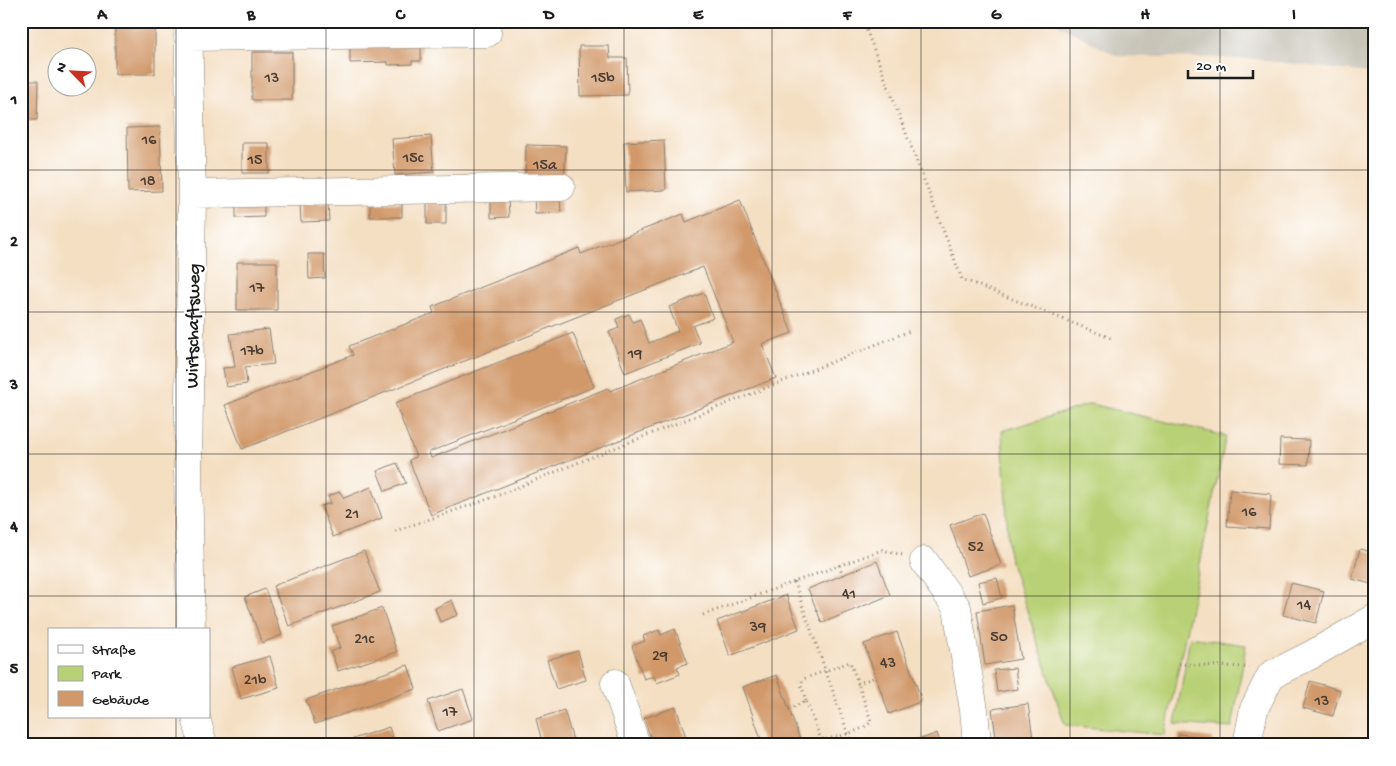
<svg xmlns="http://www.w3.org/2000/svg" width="1396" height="766" font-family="'Gochi Hand',sans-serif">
	<rect width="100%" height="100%" fill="#fff"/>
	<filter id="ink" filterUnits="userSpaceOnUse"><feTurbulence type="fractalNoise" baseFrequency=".02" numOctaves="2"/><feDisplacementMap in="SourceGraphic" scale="10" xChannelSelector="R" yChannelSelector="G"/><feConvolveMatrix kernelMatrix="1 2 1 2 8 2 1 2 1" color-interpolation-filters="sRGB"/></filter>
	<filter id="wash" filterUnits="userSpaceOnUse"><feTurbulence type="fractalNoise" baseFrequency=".0096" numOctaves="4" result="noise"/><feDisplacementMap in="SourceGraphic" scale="20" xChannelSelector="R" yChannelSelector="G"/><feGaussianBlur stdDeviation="1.12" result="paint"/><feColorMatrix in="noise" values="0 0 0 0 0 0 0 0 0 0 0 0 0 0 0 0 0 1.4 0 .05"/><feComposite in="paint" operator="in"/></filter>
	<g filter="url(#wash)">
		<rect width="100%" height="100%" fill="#f4dfc3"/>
		<path fill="#c8c4b8" d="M1052,21H1375V74L1255,59L1117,56Z"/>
		<path fill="#b9d176" stroke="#6a7649" d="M1091,404L1226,436L1165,735L1065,725L1009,556L1002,431Z
			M1190,637L1246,645L1232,728L1175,724Z"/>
		<g id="blocks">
			<path fill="#d1996a" d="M115,21H155V74H115Z
				M421,43V61H412V64L388,65V62L350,63V45Z
				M579,46H609L610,58H627L628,95L580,96Z
				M252,52H292V100H252Z
				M21,81H38L37,120H21Z
				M160,127L162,191L128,192L127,128Z
				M431,136L434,172L395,175L392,139Z
				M664,140L666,190L626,192L624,142Z
				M242,143H269V173H242Z
				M526,145L566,146L564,181L525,180Z
				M560,194L561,213L535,214L534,195Z
				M427,198H446V224H427Z
				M508,198L509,217L491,218V199Z
				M740,200L792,333L762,344L776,378L431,515L409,460L416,457L395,403L573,333L594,387L429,452L431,458L608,388L610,391L733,342L703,267L242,449L225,405L353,355L349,346L434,313L432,307L579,248L581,254L683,214L686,222Z
				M328,203L329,221L301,222L300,204Z
				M370,203H402V217H370Z
				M264,204V217L236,218V205Z
				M308,254H324L325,278L309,279Z
				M237,262H277V310H237Z
				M704,293L713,318L693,326L700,343L625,373L609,332L619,328L616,319L629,314L633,322L640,319L649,343L678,331L669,307Z
				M269,329L274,364L245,367L247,384L226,387L223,368L235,367L230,334Z
				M1280,439L1309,440L1308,465L1279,464Z
				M397,463L406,483L385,491L377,471Z
				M371,487L382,518L333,537L321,506L331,503L328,496L340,492L344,498Z
				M1230,490L1271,494L1269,529L1227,526Z
				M983,513L1001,565L968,576L950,525Z
				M1360,549L1375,553V585L1352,579Z
				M364,551L380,592L289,626L273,586Z
				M877,561L890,595L822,623L808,589Z
				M997,578L1002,598L983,603L978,582Z
				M1291,583L1324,591L1316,623L1283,615Z
				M265,589L282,635L262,643L245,597Z
				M786,595L799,629L730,656L717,621Z
				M452,600L458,615L440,622L435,608Z
				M1012,605L1021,659L985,665L977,611Z
				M382,608L397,652L338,671L331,652L340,648L332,626Z
				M675,629L688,663L677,667L680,674L657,683L654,676L644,679L632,646L645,641L643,636L659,630L661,635Z
				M897,632L922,701L889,714L864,644Z
				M578,651L586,680L556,689L547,660Z
				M270,656L279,688L241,699L232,667Z
				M408,665L416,689L315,724L306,700Z
				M1015,668L1018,689L997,692L994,670Z
				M777,675L789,709L802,745H763L743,687Z
				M1310,681L1340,690L1333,716L1303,708Z
				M463,689L473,719L438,731L428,701Z
				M1028,704L1034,745H997L992,709Z
				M676,707L687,740L673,745H653L644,718Z
				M564,710L573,740L558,745H543L536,719Z
				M389,727L395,745H352L350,740Z
				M937,733L941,745H906Z
				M1179,734L1213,738L1212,745H1178Z
				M481,738L484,745H463Z"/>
		</g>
	</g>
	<g filter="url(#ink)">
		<use href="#blocks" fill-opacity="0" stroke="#887e70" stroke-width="1"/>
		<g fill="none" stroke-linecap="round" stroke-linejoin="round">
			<defs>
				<path id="minor" d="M188,21L192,194L188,467L191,630
					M188,37L487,33
					M192,194L561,187
					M924,561L957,608L974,710L977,745
					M615,683L636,745
					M196,717L203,745
					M1247,745L1254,709L1271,675L1311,655L1375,618"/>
			</defs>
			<use href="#minor" stroke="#887e70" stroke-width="29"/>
			<path stroke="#887e70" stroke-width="3" stroke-dasharray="1 4" stroke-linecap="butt" d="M863,21L962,279L1113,339
				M395,531L494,497L582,461L910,331
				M839,565L843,575
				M794,582L852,745
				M703,615L882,550L903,555
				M1179,664L1243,667L1249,668
				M806,701L801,684L803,679L850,662L858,683L876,677
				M789,709L806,701L820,737L824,740C836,737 865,731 871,721L858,683
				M886,745L902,739L904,745"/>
			<use href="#minor" stroke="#fff" stroke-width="28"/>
		</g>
	</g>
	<path fill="none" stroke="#1c1c1c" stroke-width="1" stroke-opacity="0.55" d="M176,21V630M326,21V745M474,21V745M624,21V745M772,21V745M921,21V745M1070,21V745M1220,21V745M21,170H1375M21,312H1375M21,454H1375M21,596H1375M176,717V745"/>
	<g text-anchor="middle" stroke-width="4.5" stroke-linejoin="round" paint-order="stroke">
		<g font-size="16" fill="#493b30">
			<text x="272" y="82">13</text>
			<text x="603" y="82">15b</text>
			<text x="149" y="144">16</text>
			<text x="413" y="162">15c</text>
			<text x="255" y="164">15</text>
			<text x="545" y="169">15a</text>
			<text x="148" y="185">18</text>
			<text x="257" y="292">17</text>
			<text x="252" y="355">17b</text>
			<text x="635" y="358">19</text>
			<text x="1249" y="516">16</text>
			<text x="352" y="518">21</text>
			<text x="976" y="551">52</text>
			<text x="849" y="598">41</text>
			<text x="1304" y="609">14</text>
			<text x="758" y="631">39</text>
			<text x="999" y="641">50</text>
			<text x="364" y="643">21c</text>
			<text x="660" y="660">29</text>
			<text x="888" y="667">43</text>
			<text x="255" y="684">21b</text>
			<text x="1322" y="705">13</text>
			<text x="450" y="716">17</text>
		</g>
		<g font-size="19" fill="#1c1c1c" stroke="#fff">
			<text transform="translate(191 326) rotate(-89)" y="7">Wirtschaftsweg</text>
		</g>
	</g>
	<rect width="1396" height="766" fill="none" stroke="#fff" stroke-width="55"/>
	<rect x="48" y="628" width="162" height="90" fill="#ffffff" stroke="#a4a4a4"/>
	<rect x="58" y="645" width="25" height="8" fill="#ffffff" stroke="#a4a4a4"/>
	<text x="92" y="654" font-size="15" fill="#1c1c1c">Straße</text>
	<rect x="58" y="666" width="25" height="15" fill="#b9d176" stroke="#a4a4a4"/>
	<text x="92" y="678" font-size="15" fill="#1c1c1c">Park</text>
	<rect x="58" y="691" width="25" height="15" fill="#d1996a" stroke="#a4a4a4"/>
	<text x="92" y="704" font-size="15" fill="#1c1c1c">Gebäude</text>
	<g transform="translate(72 72) rotate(294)"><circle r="24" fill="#ffffff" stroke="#a4a4a4"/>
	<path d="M0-4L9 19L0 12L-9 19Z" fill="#c8321e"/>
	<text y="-8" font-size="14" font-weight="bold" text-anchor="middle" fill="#1c1c1c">N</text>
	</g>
	<path d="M1188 70v8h65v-8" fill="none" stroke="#1c1c1c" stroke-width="2.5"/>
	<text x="1196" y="70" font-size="15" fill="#1c1c1c" stroke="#ffffff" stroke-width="4" paint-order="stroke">20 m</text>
	<rect x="28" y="28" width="1340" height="710" fill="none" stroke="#1c1c1c" stroke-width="2"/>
	<g font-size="16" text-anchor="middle" font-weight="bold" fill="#1c1c1c">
		<text x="102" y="19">A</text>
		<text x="251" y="19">B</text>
		<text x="400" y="19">C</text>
		<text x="549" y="19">D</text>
		<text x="698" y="19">E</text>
		<text x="847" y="19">F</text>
		<text x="996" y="19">G</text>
		<text x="1145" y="19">H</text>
		<text x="1294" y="19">I</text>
		<text x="14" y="104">1</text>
		<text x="14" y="246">2</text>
		<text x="14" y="389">3</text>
		<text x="14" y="531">4</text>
		<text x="14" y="673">5</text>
	</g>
</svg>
